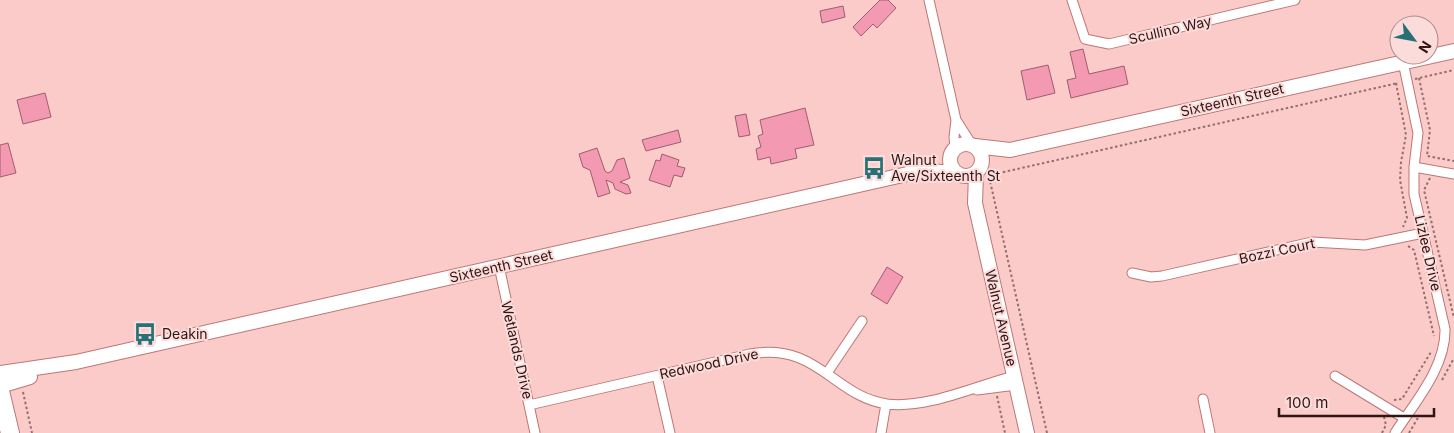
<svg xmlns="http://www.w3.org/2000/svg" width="1454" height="433" font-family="Inter,sans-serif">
	<rect width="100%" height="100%" fill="#facbc8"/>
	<path fill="#f399b2" stroke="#9f5d70" d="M880,0H888L896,8L877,28L873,24L861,36L853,27Z
		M843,6L845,17L822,23L820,11Z
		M1083,49L1089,74L1124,66L1128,84L1071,98L1067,80L1076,78L1070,52Z
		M1048,65L1055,93L1027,100L1021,71Z
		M45,93L51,117L23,124L17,100Z
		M805,108L814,145L795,149L797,158L771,164L770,157L758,160L756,149L761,147L758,136L763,134L760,120Z
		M746,114L750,135L739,137L735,116Z
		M678,130L681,142L646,151L642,140Z
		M8,143L16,173L0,177V145Z
		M597,148L605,171L608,173L612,171L617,160L624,158L630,178L620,182L628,185L631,193L626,194L615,189L613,183L606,180L610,193L598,197L590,170L583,167L579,154Z
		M662,154L679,160L677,166L685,168L682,177L674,175L670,187L649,180L656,160L660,161Z
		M887,267L903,277L887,304L871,294Z"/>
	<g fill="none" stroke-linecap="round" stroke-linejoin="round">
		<defs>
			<path id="street" d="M929,0L956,120L972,145
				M1072,0L1085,39L1109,44L1295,0
				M955,147L954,137L956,120
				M1414,167L1454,174
				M499,266L535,433
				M1132,273L1151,277L1162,276L1312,242L1365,245L1423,233
				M827,373L862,321
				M657,376L670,433
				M1335,376L1404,418
				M977,390L1016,385
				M1203,399L1210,433
				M529,405L750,354C818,342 833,396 887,404C927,409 975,386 1014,376
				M881,433L886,404
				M1395,433C1415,402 1446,367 1445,329L1414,194V167L1418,133L1403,62"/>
			<path id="secondary" d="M950 160a16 16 0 1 1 32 0a16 16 0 1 1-32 0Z
				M975,146L1010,150L1454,51
				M976,173L975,203L1027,433
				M0,373L76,362L925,170L956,174
				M0,386L30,377"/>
			<path id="highway" d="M0,391L10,433"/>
		</defs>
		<use href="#street" stroke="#bd7774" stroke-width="11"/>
		<use href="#secondary" stroke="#bd7774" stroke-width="16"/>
		<use href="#highway" stroke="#bd7774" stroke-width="20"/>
		<path stroke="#936e6d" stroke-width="2" stroke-dasharray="2.5 2.5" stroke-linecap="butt" d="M1419,78L1430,130L1427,156L1454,161
			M1415,79L1454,70
			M1396,83L1406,135L1401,162L1400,180L1407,218L1403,227
			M1430,178L1424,190L1454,318
			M1408,246L1414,250L1434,336
			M1442,380L1454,358
			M23,392L32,433
			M997,396L1005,433
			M1394,400L1402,399L1431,352
			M1047,433L990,181L995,174L1398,83
			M1382,433L1386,425L1384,417
			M1409,433L1419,416"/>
		<use href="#street" stroke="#fff" stroke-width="9"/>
		<use href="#secondary" stroke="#fff" stroke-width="14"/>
		<use href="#highway" stroke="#fff" stroke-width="18"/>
	</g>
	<defs>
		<symbol id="bus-bare" viewBox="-9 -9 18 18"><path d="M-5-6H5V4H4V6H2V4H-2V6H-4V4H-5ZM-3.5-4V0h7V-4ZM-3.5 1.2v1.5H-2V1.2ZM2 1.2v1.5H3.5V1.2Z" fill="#267076" stroke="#fcdcda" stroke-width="2.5" paint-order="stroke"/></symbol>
	</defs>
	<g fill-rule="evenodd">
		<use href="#bus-bare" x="858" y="152" width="32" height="32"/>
		<use href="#bus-bare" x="129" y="318" width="32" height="32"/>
	</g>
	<g text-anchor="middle" stroke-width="4" stroke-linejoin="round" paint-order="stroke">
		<g font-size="14" fill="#311515" stroke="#fcdcda">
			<text transform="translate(1170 30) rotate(-13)" y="5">Scullino Way</text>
			<text transform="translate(1232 100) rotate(-13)" y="5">Sixteenth Street</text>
			<text transform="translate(1277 251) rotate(-12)" y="5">Bozzi Court</text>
			<text transform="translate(1428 253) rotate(77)" y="5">Lizlee Drive</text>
			<text transform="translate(501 266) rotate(-13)" y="5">Sixteenth Street</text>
			<text transform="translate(1001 318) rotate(77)" y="5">Walnut Avenue</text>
			<text transform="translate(517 350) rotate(77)" y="5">Wetlands Drive</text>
			<text transform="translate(709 364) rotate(-12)" y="5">Redwood Drive</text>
		</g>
		<g font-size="14" fill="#311515" stroke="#fcdcda" text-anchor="start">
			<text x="891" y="165">Walnut<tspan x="891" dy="16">Ave/Sixteenth St</tspan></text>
			<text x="162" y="339">Deakin</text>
		</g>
	</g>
	<g transform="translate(1414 40) rotate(122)"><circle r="24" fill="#fcdcda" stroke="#ab8c8b"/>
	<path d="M0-4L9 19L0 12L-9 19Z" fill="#267076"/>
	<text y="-8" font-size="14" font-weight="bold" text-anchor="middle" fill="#311515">N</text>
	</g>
	<path d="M1279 408v8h155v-8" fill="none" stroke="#311515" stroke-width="2.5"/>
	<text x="1286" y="408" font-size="15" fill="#311515" stroke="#fcdcda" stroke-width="4" paint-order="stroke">100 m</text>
</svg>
